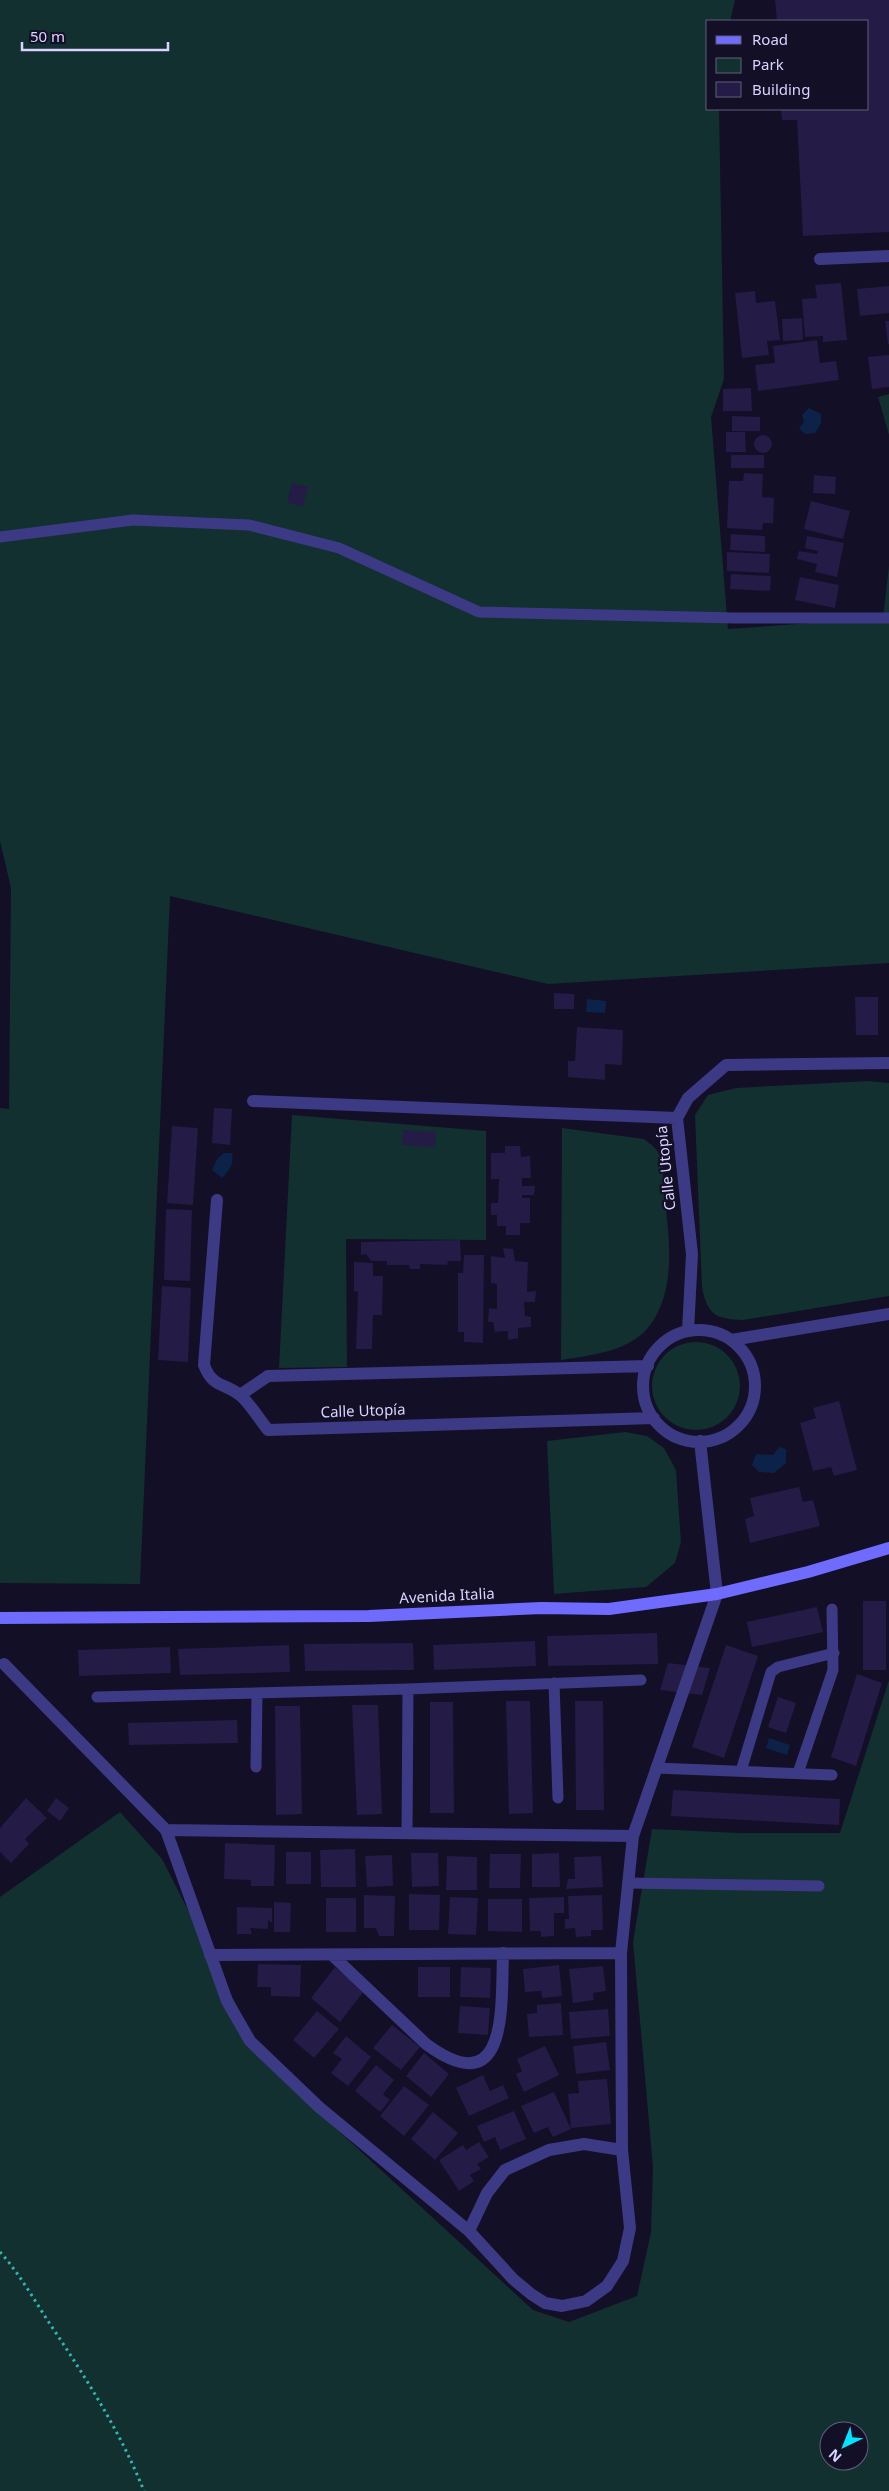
<svg xmlns="http://www.w3.org/2000/svg" width="889" height="2491" font-family="'Noto Sans',sans-serif">
	<rect width="100%" height="100%" fill="#130f26"/>
	<path fill="#12302f" fill-rule="evenodd" d="M0,0H735L730,21H708V109H719L724,379L711,417L728,629L883,618L889,566V963L548,984L170,896L140,1584L0,1583V1108L9,1109L11,888L0,841Z
		M889,394V435L878,397Z
		M868,1081L889,1083V1296L743,1320C716,1319 707,1315 702,1287L695,1115L708,1095L736,1088Z
		M292,1115L486,1131V1240L346,1239L347,1367L279,1368Z
		M562,1128L644,1139C652,1145 659,1150 661,1159C664,1170 663,1183 664,1194C669,1235 677,1287 651,1324C631,1352 591,1355 561,1360Z
		M652 1386a44 44 0 1 1 88 0a44 44 0 1 1-88 0Z
		M625,1432L647,1436L664,1448L676,1470L681,1542L675,1563L646,1587L554,1594L547,1441Z
		M889,1672V2491H0V1897L120,1812L162,1859L267,2065L533,2310L569,2322L637,2296L651,2232L653,2167L633,1942L652,1829L739,1833H840L889,1680ZM829,2431H859V2461H829Z"/>
	<path fill="#0c2248" d="M809,408L821,414V423L815,433L805,434L799,428L804,422L802,415Z
		M587,999L606,1001L605,1013L586,1012Z
		M224,1153H232C234,1164 230,1170 222,1178L212,1170L217,1159Z
		M779,1447L786,1449V1463L774,1473L759,1472L752,1465L756,1454L773,1455Z
		M769,1738L790,1745L787,1755L766,1748Z"/>
	<path fill="#241b47" d="M775,0H889V232L803,236L797,120H782L781,109H868V21H777Z
		M841,283L847,340L823,342V336L805,337L802,299L817,298L815,285Z
		M889,286V313L860,316L857,289Z
		M755,291L756,303L775,301L780,340L767,341L769,355L742,358L735,293Z
		M802,318L803,340L783,341L782,319Z
		M885,321H889V344H888Z
		M817,340L820,363L836,361L839,380L758,391L755,365L775,363L773,346Z
		M889,355V387L872,389L868,357Z
		M751,388L752,411H723V389Z
		M732,416L760,417V431H732Z
		M726,432H745L746,452H726Z
		M754 444a9 9 0 1 1 18 0a9 9 0 1 1-18 0Z
		M731,455H764V468H731Z
		M744,473L763,474L762,497L774,498L773,523H763L762,530L727,528L729,481H743Z
		M814,475L836,477L835,494L813,493Z
		M292,483L308,487L303,507L287,502Z
		M811,501L850,511L843,539L804,529Z
		M731,534L765,536V552L730,550Z
		M807,536L844,543L837,577L815,572L817,564L797,559L799,551L817,554L818,551L805,548Z
		M727,552L770,554L769,573L727,571Z
		M731,574L771,576L770,591L730,589Z
		M800,577L839,585L835,608L795,600Z
		M554,993L574,994V1009H554Z
		M855,997H878V1035H856Z
		M577,1027L623,1030L622,1065L605,1064V1080L568,1077V1061H575Z
		M214,1108L232,1109L230,1145L212,1143Z
		M172,1126L198,1128L193,1205L167,1203Z
		M403,1130L436,1132L435,1147L402,1145Z
		M505,1146H520L521,1157L530,1156L531,1178H522V1186H535L534,1195H522V1198H530V1223H520V1235H506V1226H497V1215H491V1203H498L499,1179H491V1153H505Z
		M166,1209L192,1210L190,1281L164,1280Z
		M460,1240L461,1261H448L447,1265L420,1264V1269H410L409,1265H387V1261H371L366,1254L361,1255V1242Z
		M503,1248L513,1249L515,1261L528,1262L527,1292L536,1291L535,1302H524L525,1316L531,1317V1327L518,1328V1338L508,1340V1331L495,1332L493,1322H488L489,1308L497,1309V1284L491,1283V1256L505,1258Z
		M464,1255H484L483,1343L464,1342V1332H458V1273H463Z
		M354,1262L373,1263V1276H383L382,1315H373L372,1349H356L358,1292L354,1291Z
		M162,1286L191,1288L188,1362L158,1360Z
		M839,1401L857,1470L834,1476L831,1467L813,1471L800,1423L816,1418L813,1408Z
		M799,1487L803,1502L813,1500L820,1526L750,1543L745,1519L754,1516L750,1498Z
		M863,1601H886V1670H863Z
		M817,1607L823,1632L752,1647L747,1622Z
		M657,1633L658,1664L548,1666L547,1636Z
		M535,1641L536,1666L434,1670L433,1645Z
		M413,1643L414,1670L305,1671L304,1644Z
		M289,1645L290,1672L180,1675L178,1649Z
		M726,1645L758,1656L724,1758L692,1747Z
		M170,1647L171,1673L79,1676L78,1650Z
		M668,1663L710,1668L702,1695L660,1690Z
		M857,1674L882,1683L856,1766L831,1757Z
		M778,1697L796,1703L786,1733L768,1727Z
		M506,1701H530L533,1813L509,1814Z
		M575,1701H603L604,1810H576Z
		M430,1702H453L454,1813H430Z
		M352,1705H378L382,1814L357,1815Z
		M275,1706H300L302,1814L276,1815Z
		M237,1720L238,1743L129,1745L128,1723Z
		M673,1790L840,1799L839,1825L671,1816Z
		M26,1798L47,1818L25,1839L29,1844L11,1863L0,1852V1828Z
		M56,1798L69,1808L60,1821L47,1811Z
		M225,1843L275,1845L274,1886H251V1880L224,1879Z
		M355,1849L356,1887H321L320,1850Z
		M286,1852H311V1884H286Z
		M411,1853H438L439,1886L412,1887Z
		M559,1853L560,1887H532V1854Z
		M490,1854H521L520,1888H489Z
		M392,1855L393,1886L367,1887L365,1856Z
		M447,1856L477,1857V1890H446Z
		M601,1856L603,1887L566,1889L568,1879H575L574,1857Z
		M409,1894L440,1895L439,1930H409Z
		M364,1895L395,1896L394,1936H379L376,1928H364Z
		M602,1895L603,1930H591V1936L576,1937L575,1928L565,1929V1919H569L568,1896Z
		M450,1897L478,1898L476,1935L448,1934Z
		M564,1897V1913H554V1936L541,1937V1931H530L529,1898Z
		M326,1898H356V1932H326Z
		M488,1899H522V1932L488,1931Z
		M274,1902L291,1903L290,1932H274Z
		M237,1907L272,1908V1923L268,1920V1929L250,1928L252,1934H237Z
		M258,1964L301,1965L300,1997L271,1996V1987H257Z
		M559,1965L562,1996L542,1998L541,1991L525,1992L523,1969Z
		M603,1966L606,1991L593,1993L594,2000L573,2003L569,1969Z
		M335,1967L364,1991L340,2022L311,1998Z
		M418,1967H450V1997H418Z
		M461,1967L491,1968L490,1998L460,1997Z
		M561,2003L563,2035L529,2037L527,2014L537,2013V2005Z
		M460,2006L490,2008L488,2035L458,2033Z
		M608,2009L610,2036L571,2039L569,2012Z
		M317,2011L339,2029L314,2058L293,2040Z
		M392,2025L420,2047L401,2070L373,2048Z
		M346,2036L371,2057L348,2086L331,2073L342,2059L333,2053Z
		M606,2042L610,2070L576,2074L573,2046Z
		M545,2046L559,2075L524,2092L516,2074L522,2071L517,2059Z
		M424,2053L449,2074L431,2097L406,2076Z
		M376,2065L394,2080L383,2094L390,2100L380,2112L355,2091Z
		M483,2075L490,2091L503,2085L509,2098L469,2116L456,2088Z
		M607,2079L611,2124L571,2128L568,2094L579,2093L578,2081Z
		M404,2086L429,2105L404,2136L380,2116Z
		M554,2092L571,2129L553,2137L548,2127L534,2133L521,2106Z
		M514,2111L526,2139L500,2150L495,2137L484,2142L477,2126Z
		M433,2112L458,2133L435,2160L411,2139Z
		M479,2142L489,2157L477,2164L481,2169L470,2175L474,2181L459,2191L439,2160L463,2145L466,2150Z"/>
	<g fill="none" stroke-linecap="round" stroke-linejoin="round">
		<path stroke="#2fb8b0" stroke-width="3" stroke-dasharray="2.5 4" stroke-linecap="butt" d="M0,2252C20,2274 34,2300 50,2324C86,2378 120,2431 144,2491"/>
		<path stroke="#3d3a85" stroke-width="11" d="M0,537L133,520L249,525L339,548L479,612L735,618H889
			M554,1683L558,1798
			M97,1697L408,1689L641,1680
			M256,1767L257,1693
			M656,1768L832,1775
			M741,1771L771,1672L778,1667L834,1653
			M798,1773L833,1670L832,1609
			M407,1833L408,1689
			M628,1883L819,1886"/>
		<path stroke="#3d3a85" stroke-width="12" d="M820,259L889,256
			M253,1101L677,1118
			M217,1200L204,1365C213,1389 225,1382 241,1396C251,1405 259,1419 268,1430L654,1418
			M643 1386a56 56 0 1 1 112 0a56 56 0 1 1-112 0Z
			M688,1331L692,1254L677,1118L688,1098L726,1065L889,1063
			M731,1340L889,1314
			M240,1395L268,1376L648,1366
			M4,1664L166,1830L633,1836L717,1594L700,1441
			M166,1830L227,2001L250,2041L319,2107L469,2231L513,2279L531,2294L545,2303L562,2306L586,2301L607,2286L623,2261L630,2228L622,2150L621,1953L633,1836
			M210,1955L621,1953
			M332,1955L426,2044C509,2105 501,2006 503,1953
			M469,2231L487,2193L505,2170L549,2150L584,2144L622,2150"/>
		<path stroke="#6f6bff" stroke-width="12" d="M0,1618L369,1616L541,1608L609,1609L717,1594L808,1572L889,1548"/>
	</g>
	<g text-anchor="middle" stroke-width="4.5" stroke-linejoin="round" paint-order="stroke">
		<g font-size="15" fill="#d9d4ff" stroke="#130f26">
			<text transform="translate(666 1168) rotate(-96)" y="5">Calle Utopía</text>
			<text transform="translate(363 1411) rotate(-2)" y="5">Calle Utopía</text>
			<text transform="translate(447 1596) rotate(-3)" y="5">Avenida Italia</text>
		</g>
	</g>
	<rect x="706" y="20" width="162" height="90" fill="#130f26" stroke="#625e7d"/>
	<rect x="716" y="36" width="25" height="8" fill="#6f6bff" stroke="#625e7d"/>
	<text x="752" y="45" font-size="15" fill="#d9d4ff">Road</text>
	<rect x="716" y="58" width="25" height="15" fill="#12302f" stroke="#625e7d"/>
	<text x="752" y="70" font-size="15" fill="#d9d4ff">Park</text>
	<rect x="716" y="82" width="25" height="15" fill="#241b47" stroke="#625e7d"/>
	<text x="752" y="95" font-size="15" fill="#d9d4ff">Building</text>
	<g transform="translate(844 2446) rotate(223)"><circle r="24" fill="#130f26" stroke="#625e7d"/>
	<path d="M0-4L9 19L0 12L-9 19Z" fill="#00e5ff"/>
	<text y="-8" font-size="14" font-weight="bold" text-anchor="middle" fill="#d9d4ff">N</text>
	</g>
	<path d="M22 42v8h146v-8" fill="none" stroke="#d9d4ff" stroke-width="2.5"/>
	<text x="30" y="42" font-size="15" fill="#d9d4ff" stroke="#130f26" stroke-width="4" paint-order="stroke">50 m</text>
</svg>
